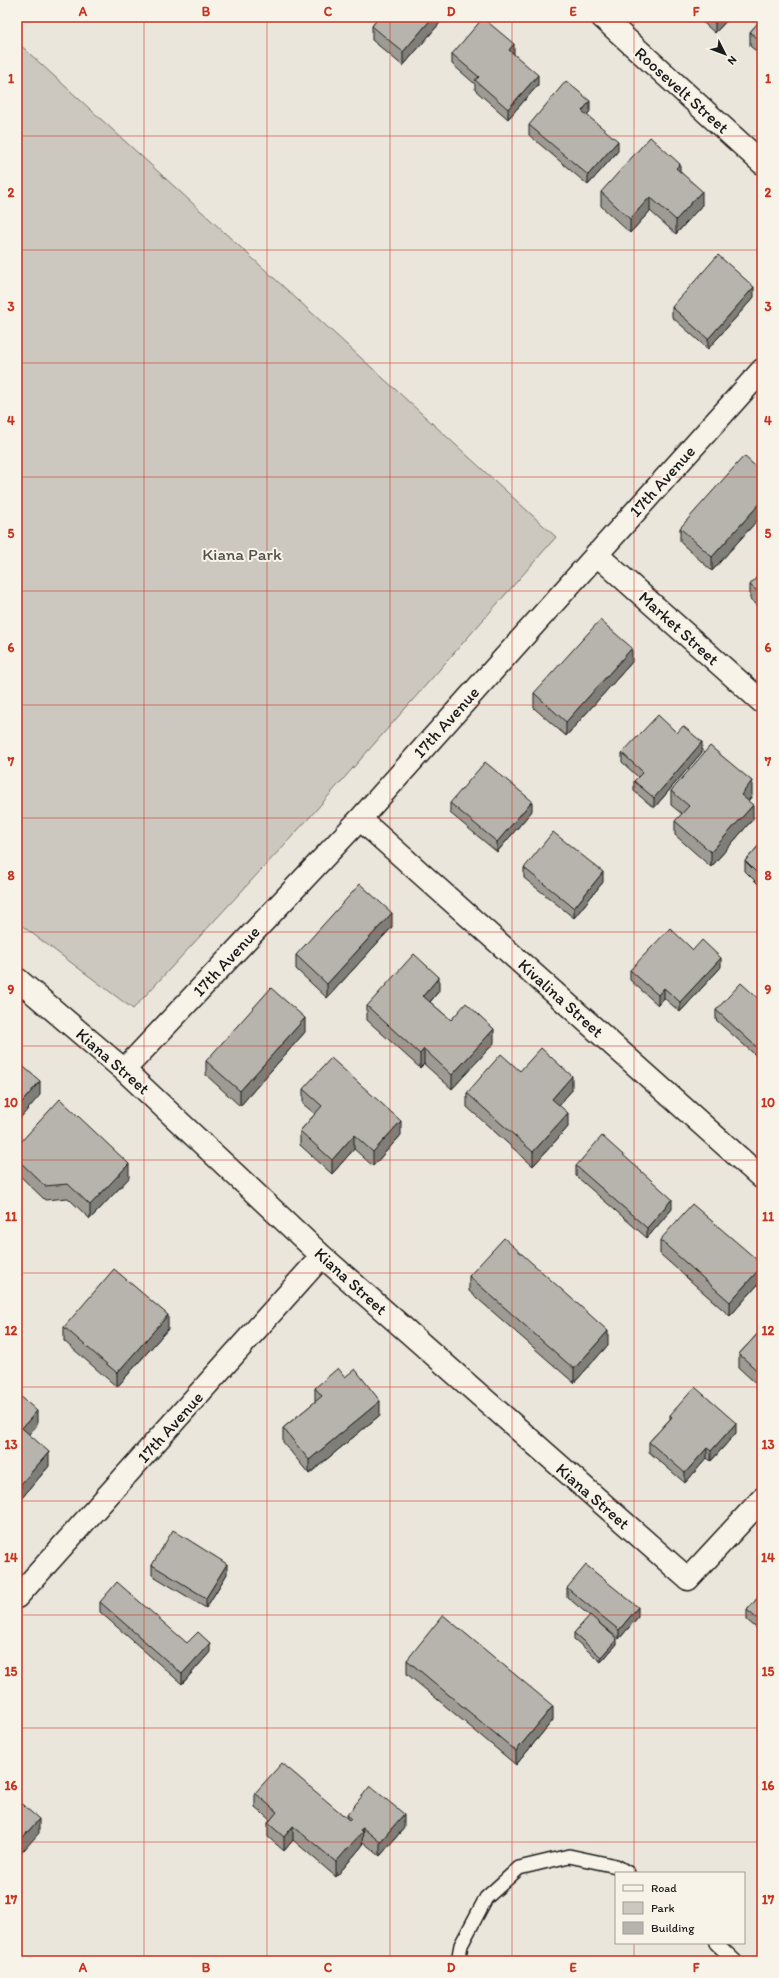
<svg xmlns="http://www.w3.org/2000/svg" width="779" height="1978" font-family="Itim,sans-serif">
	<rect width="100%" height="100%" fill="#eae6dc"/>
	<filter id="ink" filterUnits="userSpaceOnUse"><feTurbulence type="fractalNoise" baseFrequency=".025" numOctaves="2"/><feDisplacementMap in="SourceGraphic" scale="8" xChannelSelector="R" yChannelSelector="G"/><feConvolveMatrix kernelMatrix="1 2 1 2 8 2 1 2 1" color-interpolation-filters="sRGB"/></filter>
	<g filter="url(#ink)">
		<path fill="#ccc8c0" stroke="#74726e" d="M17,42L556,537L309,818L133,1009L17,922Z"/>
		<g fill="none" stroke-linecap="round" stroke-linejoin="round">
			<defs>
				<path id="lane" d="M716,1943L735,1961
					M458,1961L461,1945L486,1898L519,1868L569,1856L616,1866L628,1873"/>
				<path id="street" d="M602,17L762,163
					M596,554L762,702
					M360,819L762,1178
					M17,979L124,1070L322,1256L688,1579L762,1499
					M124,1070L360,819L762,370
					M17,1597L322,1256"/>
			</defs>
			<use href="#lane" stroke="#1c1c1c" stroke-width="16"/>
			<use href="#street" stroke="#1c1c1c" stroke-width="25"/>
			<use href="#lane" stroke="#f7f3e8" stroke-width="13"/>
			<use href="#street" stroke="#f7f3e8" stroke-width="22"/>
		</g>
		<path fill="#9d9b94" stroke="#1c1c1c" d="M379,17H445L403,66L372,40V26Z
			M684,17H692L688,21Z
			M697,17H730L715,33Z
			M762,18V56L750,46V32Z
			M452,54H514L538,85L508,119L475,90V84L452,64Z
			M590,111L587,115L618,151L588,185L529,135V125Z
			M680,171L702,205L676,234L650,211L630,233L601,206V192Z
			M754,297L708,349L672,317V307Z
			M762,472V515L712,571L680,542V528Z
			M762,571V609L750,599V585Z
			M632,662L566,736L534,708V693Z
			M677,733L702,752L654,808L634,791V781L638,777L622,762V753Z
			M671,791L752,796L748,801L753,819L711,867L675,835V821L682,814L671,805Z
			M450,803L532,811L497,852L450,813Z
			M762,842V888L745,871V861Z
			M524,868L603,882L574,918L524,878Z
			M392,927L327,998L296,969V955Z
			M693,950L721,967L680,1012L664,998L658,1005L630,980V970Z
			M439,991L430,1002L451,1020L494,1043L452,1089L424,1064L420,1068L367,1020V1006Z
			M762,1002V1061L716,1020V1010Z
			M305,1032L240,1106L206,1075V1061Z
			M520,1071L572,1090L559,1105L568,1127L533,1166L467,1107V1093Z
			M303,1089L401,1135L373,1166L354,1149L332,1174L300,1145V1131L315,1114L303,1104Z
			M17,1159L129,1178L90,1219L68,1198L45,1200L17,1173Z
			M576,1166L672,1209L647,1238L576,1176Z
			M660,1240L762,1264V1280L730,1316L660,1254Z
			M469,1276L608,1345L574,1383L469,1291Z
			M64,1327L168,1329L117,1387L64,1341Z
			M762,1329V1389L739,1368V1354Z
			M315,1388L380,1415L309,1474L283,1442V1428L315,1402Z
			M17,1393L37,1425L29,1434L49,1466L21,1499L17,1495Z
			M670,1415L736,1433L711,1461L707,1458L685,1483L649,1452V1442L670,1419Z
			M152,1565L227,1574L206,1608L152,1575Z
			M567,1588L638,1617L619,1639L599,1623L617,1644L601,1662L574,1639V1633L590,1616L567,1597Z
			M762,1593V1633L747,1620V1610Z
			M100,1602L187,1643L210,1652L182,1684L100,1612Z
			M407,1660L553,1720L516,1765L407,1674Z
			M255,1793L347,1819V1815L404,1828L380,1856L363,1842L362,1846L336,1877L293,1840L284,1851L268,1837V1823L270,1820L255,1807Z"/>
		<path fill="#7f7e78" stroke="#1c1c1c" d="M433,17H445L403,66V52Z
			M688,17H692L688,21Z
			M721,17H730L715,33V23Z
			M514,44V54L509,60V50Z
			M538,75V85L508,119V109Z
			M590,101V111L582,121V111Z
			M618,141V151L588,185V175Z
			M680,164V178L676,168Z
			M702,191V205L676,234V220Z
			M650,197V211L630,233V219Z
			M754,287V297L708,349V339Z
			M762,501V515L712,571V557Z
			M632,648V662L566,736V722Z
			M702,742V752L654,808V798Z
			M752,781V796L741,809V795Z
			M532,801V811L497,852V842Z
			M753,805V819L711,867V852Z
			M603,872V882L574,918V908Z
			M392,913V927L327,998V984Z
			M721,958V967L680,1012V1002Z
			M439,977V991L423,1010V996Z
			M664,988V998L658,1005V995Z
			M305,1018V1032L240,1106V1091Z
			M494,1029V1043L452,1089V1075Z
			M424,1049V1064L420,1068V1054Z
			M572,1076V1090L552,1113V1099Z
			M40,1081V1095L17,1122V1108Z
			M568,1113V1127L533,1166V1152Z
			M401,1121V1135L373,1166V1152Z
			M354,1135V1149L332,1174V1160Z
			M129,1164V1178L90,1219V1205Z
			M672,1199V1209L647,1238V1228Z
			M762,1266V1280L730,1316V1302Z
			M168,1315V1329L117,1387V1373Z
			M608,1331V1345L574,1383V1369Z
			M380,1401V1415L309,1474V1460Z
			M37,1411V1425L22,1443V1428Z
			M736,1423V1433L711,1461V1451Z
			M707,1448V1458L685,1483V1473Z
			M49,1452V1466L21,1499V1484Z
			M227,1564V1574L206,1608V1598Z
			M638,1607V1617L619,1639V1630Z
			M617,1639V1644L601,1662V1657Z
			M210,1643V1652L182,1684V1674Z
			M553,1706V1720L516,1765V1751Z
			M404,1814V1828L380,1856V1842Z
			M39,1819V1833L17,1858V1844Z
			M293,1826V1840L284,1851V1837Z
			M363,1828L362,1846L336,1877V1862Z"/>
		<path fill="#b6b4ac" stroke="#1c1c1c" d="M379,17H433L403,52L372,26Z
			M708,17H721L715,23Z
			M483,18L514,44L509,50L538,75L508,109L475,80L479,77L452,54Z
			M762,18V42L750,32Z
			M566,81L590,101L582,111L618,141L588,175L529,125Z
			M650,137L680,164L676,168L702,191L676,220L650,197L630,219L601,192Z
			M718,255L754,287L708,339L672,307Z
			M744,456L762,472V501L712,557L680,528Z
			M762,571V595L750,585Z
			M600,620L632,648L566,722L534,693Z
			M658,715L677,733L683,726L702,742L654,798L634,781L643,772L622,753Z
			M710,746L752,781L741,795L753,805L711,852L675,821L689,806L671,791Z
			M485,762L532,801L497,842L450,803Z
			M553,832L603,872L574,908L524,868Z
			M762,842V878L745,861Z
			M360,884L392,913L327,984L296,955Z
			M670,928L693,950L702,940L721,958L680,1002L664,988L658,995L630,970Z
			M414,954L439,977L423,996L451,1020L466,1003L494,1029L452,1075L424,1049L420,1054L367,1006Z
			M741,983L762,1002V1052L716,1010Z
			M271,988L305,1018L240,1091L206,1061Z
			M541,1048L572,1076L552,1099L568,1113L533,1152L467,1093L501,1054L520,1071Z
			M331,1058L401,1121L373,1152L354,1135L332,1160L300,1131L322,1106L303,1089Z
			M17,1061L40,1081L17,1108Z
			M60,1099L129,1164L90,1205L68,1184L45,1186L17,1159V1146Z
			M602,1136L672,1199L647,1228L576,1166Z
			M692,1204L762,1264V1266L730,1302L660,1240Z
			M504,1238L608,1331L574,1369L469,1276Z
			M114,1269L168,1315L117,1373L64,1327Z
			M762,1329V1375L739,1354Z
			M338,1368L345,1377L355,1369L380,1401L309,1460L283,1428L322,1396L315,1388Z
			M695,1387L736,1423L711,1451L707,1448L685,1473L649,1442L672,1417L670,1415Z
			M17,1393L37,1411L22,1428L49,1452L21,1484L17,1481Z
			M173,1530L227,1564L206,1598L152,1565Z
			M586,1565L638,1607L619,1630L567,1588Z
			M117,1582L187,1643L198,1632L210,1643L182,1674L100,1602Z
			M762,1593V1623L747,1610Z
			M443,1615L553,1706L516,1751L407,1660Z
			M590,1615L617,1639L601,1657L574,1633Z
			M282,1763L349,1820L351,1818L347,1815L370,1786L404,1814L380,1842L363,1828L360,1830L362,1832L336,1862L293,1826L284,1837L268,1823L277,1812L255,1793Z
			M17,1800L39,1819L17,1844Z"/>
	</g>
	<path fill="none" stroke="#c8321e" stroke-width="1" stroke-opacity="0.55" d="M144,17V1961M267,17V1961M390,17V1961M512,17V1961M634,17V1873M17,136H762M17,250H762M17,363H762M17,477H762M17,591H762M17,705H762M17,818H762M17,932H762M17,1046H762M17,1160H762M17,1273H762M17,1387H762M17,1501H762M17,1615H762M17,1728H762M17,1842H762M634,1943V1961"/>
	<g text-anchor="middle" stroke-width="4" stroke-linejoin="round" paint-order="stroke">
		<g font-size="17" fill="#1c1c1c" stroke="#f7f3e8">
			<text transform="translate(682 90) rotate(42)" y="6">Roosevelt Street</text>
			<text transform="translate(662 481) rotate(-48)" y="6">17th Avenue</text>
			<text transform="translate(679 628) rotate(42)" y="6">Market Street</text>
			<text transform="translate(446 722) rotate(-48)" y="6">17th Avenue</text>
			<text transform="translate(226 961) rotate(-47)" y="6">17th Avenue</text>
			<text transform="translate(561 998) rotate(42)" y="6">Kivalina Street</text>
			<text transform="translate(113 1061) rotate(41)" y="6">Kiana Street</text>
			<text transform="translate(351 1281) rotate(42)" y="6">Kiana Street</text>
			<text transform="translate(170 1427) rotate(-48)" y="6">17th Avenue</text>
			<text transform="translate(593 1496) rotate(41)" y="6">Kiana Street</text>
		</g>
		<g font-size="17" fill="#51504d" stroke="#f7f3e8">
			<text x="242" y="560">Kiana Park</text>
		</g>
	</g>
	<rect width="779" height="1978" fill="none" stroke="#f7f3e8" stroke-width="44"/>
	<rect x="615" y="1872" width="130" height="72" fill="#f7f3e8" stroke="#9f9d96"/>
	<rect x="623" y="1885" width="20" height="6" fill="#f7f3e8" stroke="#9f9d96"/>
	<text x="651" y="1892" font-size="12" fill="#1c1c1c">Road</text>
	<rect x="623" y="1902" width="20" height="12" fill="#ccc8c0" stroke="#9f9d96"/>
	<text x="651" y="1912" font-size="12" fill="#1c1c1c">Park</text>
	<rect x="623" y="1922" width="20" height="12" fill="#b6b4ac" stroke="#9f9d96"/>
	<text x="651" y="1932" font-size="12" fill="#1c1c1c">Building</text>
	<g transform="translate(725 54) rotate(132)" stroke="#f7f3e8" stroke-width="3" paint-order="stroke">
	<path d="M0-3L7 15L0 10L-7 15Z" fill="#1c1c1c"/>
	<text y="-6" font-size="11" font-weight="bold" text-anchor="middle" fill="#1c1c1c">N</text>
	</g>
	<rect x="22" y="22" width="735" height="1934" fill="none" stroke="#c8321e" stroke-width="1.5"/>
	<g font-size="13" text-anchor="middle" font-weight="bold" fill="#c8321e">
		<text x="83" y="16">A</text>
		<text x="206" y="16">B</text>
		<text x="328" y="16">C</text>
		<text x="451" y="16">D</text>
		<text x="573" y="16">E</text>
		<text x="696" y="16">F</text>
		<text x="11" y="83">1</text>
		<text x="768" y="83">1</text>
		<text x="11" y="197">2</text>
		<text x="768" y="197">2</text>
		<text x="11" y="311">3</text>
		<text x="768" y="311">3</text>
		<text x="11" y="425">4</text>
		<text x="768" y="425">4</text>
		<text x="11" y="538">5</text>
		<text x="768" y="538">5</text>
		<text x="11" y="652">6</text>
		<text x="768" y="652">6</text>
		<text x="11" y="766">7</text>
		<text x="768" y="766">7</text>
		<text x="11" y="880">8</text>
		<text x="768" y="880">8</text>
		<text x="11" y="994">9</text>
		<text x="768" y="994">9</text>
		<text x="11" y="1107">10</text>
		<text x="768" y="1107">10</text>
		<text x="11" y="1221">11</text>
		<text x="768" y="1221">11</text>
		<text x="11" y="1335">12</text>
		<text x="768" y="1335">12</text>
		<text x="11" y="1449">13</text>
		<text x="768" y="1449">13</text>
		<text x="11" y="1562">14</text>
		<text x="768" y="1562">14</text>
		<text x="11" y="1676">15</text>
		<text x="768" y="1676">15</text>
		<text x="11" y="1790">16</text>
		<text x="768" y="1790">16</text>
		<text x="11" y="1904">17</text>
		<text x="768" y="1904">17</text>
		<text x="83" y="1972">A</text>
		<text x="206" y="1972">B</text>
		<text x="328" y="1972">C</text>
		<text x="451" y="1972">D</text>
		<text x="573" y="1972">E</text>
		<text x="696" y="1972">F</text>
	</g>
</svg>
